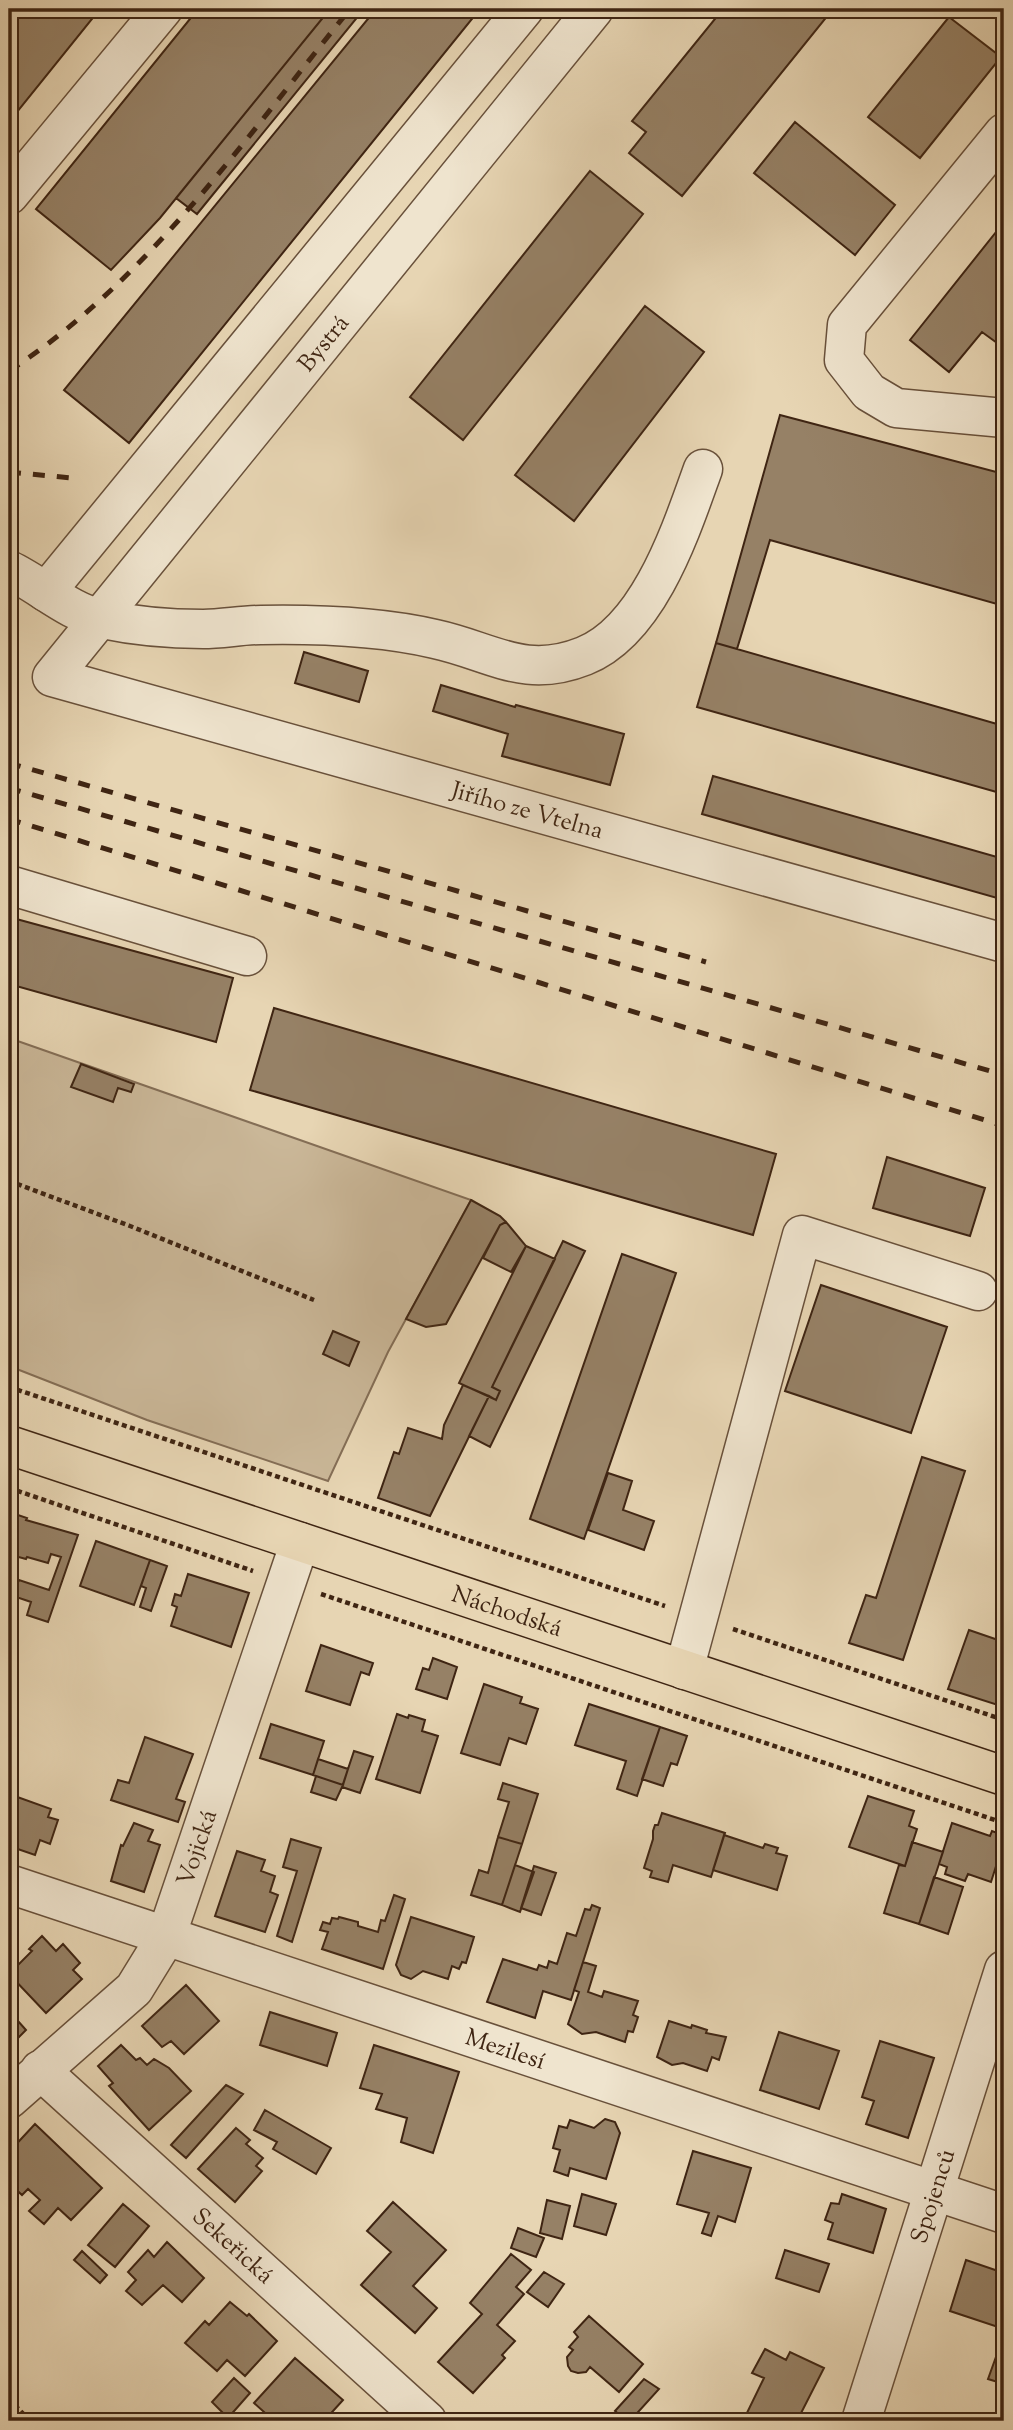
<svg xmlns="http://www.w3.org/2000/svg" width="1013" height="2430" font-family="'Sorts Mill Goudy',serif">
	<rect width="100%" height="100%" fill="#e7d5b3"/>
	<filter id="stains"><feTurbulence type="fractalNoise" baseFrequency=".00286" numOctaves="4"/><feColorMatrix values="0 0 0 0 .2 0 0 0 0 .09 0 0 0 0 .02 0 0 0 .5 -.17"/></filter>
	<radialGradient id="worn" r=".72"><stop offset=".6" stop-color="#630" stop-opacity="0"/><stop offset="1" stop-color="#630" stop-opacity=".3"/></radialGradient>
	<path fill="#cab798" stroke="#846e56" stroke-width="2" d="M9,1038L471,1200L388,1352L328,1481L147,1420L9,1366Z"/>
	<path fill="#968166" stroke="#3f2513" stroke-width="2" d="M9,9H100L9,122Z
		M198,9H330L160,218L111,270L36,209Z
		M330,9H364L197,214L176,198Z
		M376,9H480L129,443L64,390Z
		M723,9H833L682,196L629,153L646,132L632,121Z
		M949,17L1001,57L920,158L868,117Z
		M795,122L895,205L855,255L754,173Z
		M590,171L643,214L463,440L410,397Z
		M1004,222V348L982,332L949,372L910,340Z
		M645,306L704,352L574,521L515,475Z
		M780,415L1004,474V606L770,540L737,649L716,643Z
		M716,643L1004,726V778L1000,793L697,707Z
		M304,652L368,671L359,702L295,683Z
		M441,685L515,707L516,705L624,734L610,785L502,756L508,734L433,711Z
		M713,776L1004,859V900L702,814Z
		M9,917L233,978L216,1042L9,984Z
		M274,1008L776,1154L753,1235L250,1090Z
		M81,1064L134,1084L131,1092L118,1088L113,1102L71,1087Z
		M887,1157L985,1188L970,1236L873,1208Z
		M471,1200L500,1216L506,1222L500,1225L446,1324L426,1327L406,1319Z
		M506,1222L526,1246L511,1272L483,1258L500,1225Z
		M563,1241L585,1251L490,1447L469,1436L489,1396L496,1400L500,1391L492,1387Z
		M526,1246L555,1259L492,1387L500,1391L496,1400L459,1383Z
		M622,1254L676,1273L584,1539L530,1519Z
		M821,1285L947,1327L911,1433L785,1391Z
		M333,1331L359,1342L349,1366L323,1354Z
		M463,1385L489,1396L430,1516L378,1498L394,1452L399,1454L408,1428L442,1439L444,1425Z
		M922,1457L965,1471L903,1660L849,1643L866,1595L876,1598Z
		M608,1473L632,1481L623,1510L654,1521L644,1550L588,1530Z
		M9,1512L27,1518L26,1520L78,1535L48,1622L27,1615L31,1602L13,1596L19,1580L49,1590L61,1557L51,1554L48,1563L27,1557L26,1559L11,1555L13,1552L9,1551Z
		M96,1541L150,1560L134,1605L80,1586Z
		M150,1560L167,1566L151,1611L140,1607L146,1588L141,1586Z
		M188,1574L249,1593L231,1647L171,1626L177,1607L172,1605L175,1594L181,1596Z
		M969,1630L1004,1642V1707L948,1689Z
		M321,1645L373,1663L369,1675L361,1672L350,1705L306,1691Z
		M433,1658L457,1667L447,1699L416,1689L423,1668L429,1670Z
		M484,1684L522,1697L520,1703L538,1709L526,1744L509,1738L500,1765L461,1753Z
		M589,1704L660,1727L637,1796L617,1789L626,1761L575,1745Z
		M397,1714L408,1718L409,1715L425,1720L422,1731L438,1736L420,1793L376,1779Z
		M271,1724L324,1741L313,1775L260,1758Z
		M660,1727L687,1736L677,1765L671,1763L663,1786L642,1779Z
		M145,1737L193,1754L176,1799L185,1802L178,1822L111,1800L118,1780L129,1783Z
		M354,1751L373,1757L360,1793L342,1787Z
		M318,1759L348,1769L343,1785L313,1775Z
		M316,1776L343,1785L336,1800L311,1792Z
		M503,1783L538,1794L522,1844L498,1837L509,1802L498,1799Z
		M9,1794L51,1809L48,1817L58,1820L50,1844L40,1840L35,1855L9,1846Z
		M868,1796L914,1811L909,1826L917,1829L905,1866L849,1847Z
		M662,1813L725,1833L711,1877L673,1865L668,1882L650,1877L652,1871L644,1868L653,1839V1831L655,1825H658Z
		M134,1823L153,1830L148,1841L160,1845L144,1892L111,1881L121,1845L123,1846Z
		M952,1823L990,1836L992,1831L1000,1834L998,1839L1004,1841L991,1882L968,1874L965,1881L945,1874L947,1867L939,1864Z
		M724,1835L763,1848L765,1844L778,1848L776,1853L787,1856L777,1890L713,1870Z
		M498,1837L522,1844L502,1905L471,1895L479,1870L488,1873Z
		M291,1839L321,1848L292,1942L277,1936L297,1871L283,1867Z
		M912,1842L943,1852L919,1924L884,1913L899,1865L905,1866Z
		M237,1851L265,1860L261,1871L275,1876L270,1892L278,1895L265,1932L215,1916Z
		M515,1865L534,1872L520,1912L502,1905Z
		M534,1866L556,1873L541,1915L521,1908Z
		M934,1877L963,1887L948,1934L919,1924Z
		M394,1895L405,1899L383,1969L322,1949L328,1932L320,1930L323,1922L330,1924L332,1918L338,1919L339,1917L358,1922V1926L378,1932L381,1920L385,1921Z
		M592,1905L600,1908L571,2000L543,1991L535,2018L487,2002L503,1959L537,1970L539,1965L547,1968L549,1961L557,1964L567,1933L576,1936L585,1909L590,1910Z
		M411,1917L474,1937L466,1963L462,1962L459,1969L452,1966L448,1979L423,1971L411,1979L401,1975L396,1965Z
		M42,1936L56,1951L63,1944L80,1963L73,1970L82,1979L46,2013L9,1974L32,1951L29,1949Z
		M583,1962L596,1966L588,1992L602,1997L604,1991L638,2001L633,2015L638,2017L633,2032L628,2031L625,2042L596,2032L582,2034L568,2024L579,1992L574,1990Z
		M186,1985L219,2021L184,2054L171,2041L162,2047L142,2026Z
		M9,2011L26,2030L9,2047Z
		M270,2012L337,2033L327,2066L260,2045Z
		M669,2021L691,2028L692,2025L707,2030L706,2033L726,2037L719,2060L712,2057L707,2071L683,2063L672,2065L657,2057Z
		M779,2032L839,2051L819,2109L760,2090Z
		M880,2041L934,2058L908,2138L866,2124L874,2101L862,2097Z
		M121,2045L136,2060L140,2058L147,2065L154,2059L169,2068L191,2091L149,2130L109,2086L113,2083L98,2066Z
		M374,2045L459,2072L433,2153L401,2142L407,2118L376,2109L382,2094L360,2088Z
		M226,2085L243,2094L186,2158L171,2145Z
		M265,2110L331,2148L316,2174L273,2149L277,2142L254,2130Z
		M605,2119L615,2122L620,2133L606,2179L570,2168L568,2176L554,2171L560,2150L553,2148L559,2126L567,2128L570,2120L594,2128Z
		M35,2124L102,2188L71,2220L58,2208L44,2224L29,2211L40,2200L28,2189L22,2195L9,2183V2178L12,2174L9,2171V2152Z
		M236,2128L250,2140L246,2144L263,2158L256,2166L262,2171L235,2202L198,2169Z
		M693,2151L751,2168L735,2222L718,2216L711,2236L702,2233L709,2213L677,2204Z
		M582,2194L616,2204L606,2235L574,2226Z
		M842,2194L886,2209L873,2253L828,2239L833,2223L825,2220L831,2203L839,2204Z
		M547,2200L570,2206L562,2239L540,2233Z
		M393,2202L446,2250L413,2286L437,2308L415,2333L361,2285L391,2252L367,2231Z
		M123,2204L149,2226L115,2267L88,2245Z
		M518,2228L544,2238L536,2257L511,2248Z
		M167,2242L204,2278L182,2302L163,2285L142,2305L126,2291L136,2280L128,2272L148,2250L154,2257Z
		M785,2250L829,2264L819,2292L776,2278Z
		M82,2251L107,2275L100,2283L74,2260Z
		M511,2254L531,2270L516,2287L524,2294L497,2325L515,2341L502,2355L505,2358L473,2393L438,2362L482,2314L470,2303Z
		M966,2260L1004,2273V2317L1001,2328L950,2311Z
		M544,2272L564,2284L548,2307L527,2292Z
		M230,2302L247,2316L249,2314L277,2341L245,2376L227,2360L217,2371L185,2343L205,2321L209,2325Z
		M589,2316L643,2364L619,2392L590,2367L586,2372L578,2373L571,2371L568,2366L567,2357L573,2350L569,2347L578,2337L574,2332Z
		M1001,2343L1004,2344V2384L988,2379Z
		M765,2349L786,2360L790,2352L824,2368L797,2421H749L744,2419L764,2378L752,2373Z
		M295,2358L343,2400L324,2421H285L278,2416L274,2421L254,2403Z
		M234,2378L250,2393L228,2418L212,2402Z
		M644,2379L659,2389L630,2421H627L615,2411Z"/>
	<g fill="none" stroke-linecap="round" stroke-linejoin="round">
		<defs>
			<g id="minor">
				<path id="s1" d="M594,9L52,677L1004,943"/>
				<path d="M1004,133L847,325L844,360L869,392L896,408L1004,418"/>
				<path d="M9,195L163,9"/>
				<path d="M9,570C39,584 70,613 102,619C135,626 170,629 203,629C222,629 242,625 261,625C318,624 379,626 435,639C491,651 524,680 584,656C649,630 681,530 703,469"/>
				<path d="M46,592L524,9"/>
				<path d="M9,885L247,956"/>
				<path d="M684,1670L802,1235L978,1291"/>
				<path id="s2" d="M9,1884L1004,2214"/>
				<path id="s3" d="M40,2070L427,2421"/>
				<path id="s4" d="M9,2099L134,1989L166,1937L300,1542"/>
				<path id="s5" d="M861,2421L1004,1970"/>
			</g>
			<g id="major">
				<path id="s6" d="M9,1445L1004,1776"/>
			</g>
		</defs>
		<use href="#minor" stroke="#69513b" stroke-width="41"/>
		<use href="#major" stroke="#3f2513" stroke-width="41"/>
		<path stroke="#3f2513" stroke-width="4.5" stroke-dasharray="5 3.5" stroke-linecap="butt" d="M9,1181L130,1226L314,1300
			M9,1387L665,1606
			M9,1488L253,1571
			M321,1594L1004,1823
			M733,1629L1004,1720
			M9,2399L30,2421"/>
		<use href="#minor" stroke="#efe4ce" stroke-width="38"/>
		<use href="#major" stroke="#e7d5b3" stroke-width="38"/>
		<path stroke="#3f2513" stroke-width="5" stroke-dasharray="12 12" stroke-linecap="butt" d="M9,371C148,281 247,136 350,9
			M9,472L72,478
			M9,763L706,962
			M9,788L1004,1075
			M9,819L1004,1126"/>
	</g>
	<g text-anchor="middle" stroke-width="5" stroke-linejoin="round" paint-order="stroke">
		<g font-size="24" fill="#3f2513" stroke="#efe4ce">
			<text transform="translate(323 343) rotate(-51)" y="8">Bystrá</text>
			<text dy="8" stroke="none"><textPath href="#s1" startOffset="1354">Jiřího ze Vtelna</textPath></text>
			<text dy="8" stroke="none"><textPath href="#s6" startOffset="525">Náchodská</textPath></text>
			<text dy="8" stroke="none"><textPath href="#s4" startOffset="322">Vojická</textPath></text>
			<text dy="8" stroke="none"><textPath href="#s2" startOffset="523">Mezilesí</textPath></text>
			<text dy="8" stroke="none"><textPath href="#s5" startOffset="236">Spojenců</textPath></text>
			<text dy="8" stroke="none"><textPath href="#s3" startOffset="261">Sekeřická</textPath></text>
		</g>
	</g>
	<rect width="1013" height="2430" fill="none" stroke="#e7d5b3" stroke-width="35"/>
	<rect x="10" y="10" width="992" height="2409" fill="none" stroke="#3f2513" stroke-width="3.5"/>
	<rect x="18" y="18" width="978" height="2395" fill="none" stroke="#3f2513" stroke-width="2"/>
	<rect width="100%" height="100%" filter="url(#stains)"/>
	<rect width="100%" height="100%" fill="url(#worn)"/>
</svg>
